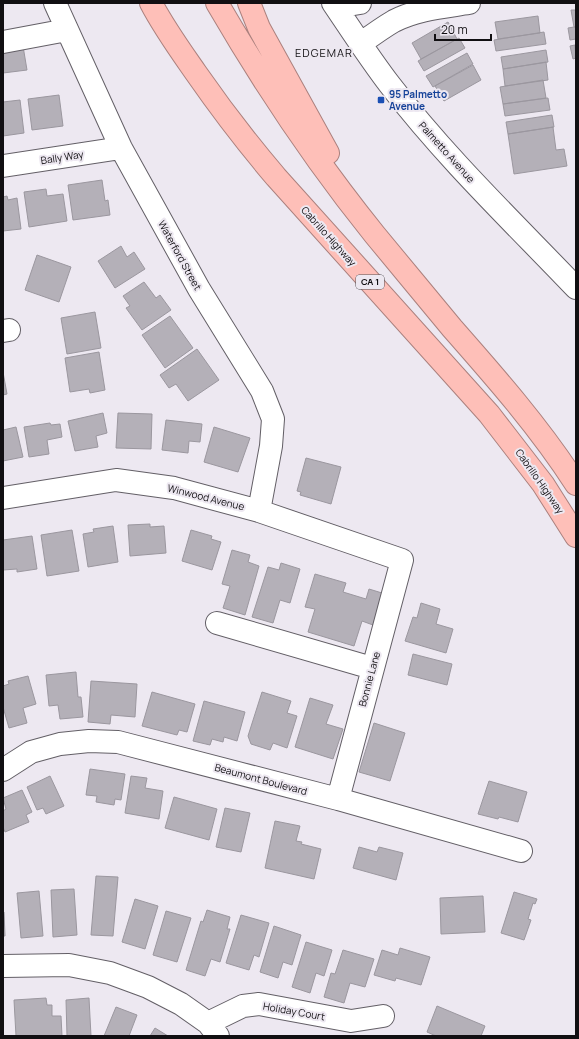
<svg xmlns="http://www.w3.org/2000/svg" width="579" height="1039" font-family="Manrope,sans-serif">
	<rect width="100%" height="100%" fill="#ede8f1"/>
	<path fill="#b4b0b8" stroke="#9b979f" d="M571,10H576V27H574Z
		M538,16L540,33L498,39L495,22Z
		M448,22L457,39L421,59L412,43Z
		M574,27H576V39L570,40L568,28Z
		M544,32L546,44L496,51L494,40Z
		M459,38L465,48L424,71L418,61Z
		M575,45L576,58L573,59L570,46Z
		M23,46L27,70L3,73V49Z
		M546,50L548,62L503,69L501,57Z
		M467,53L473,64L433,87L426,76Z
		M546,62L548,80L505,86L503,69Z
		M473,65L481,80L444,101L435,86Z
		M543,80L546,98L503,104L500,87Z
		M59,95L63,126L32,130L28,99Z
		M548,98L550,110L505,116L503,104Z
		M20,100L24,133L3,136V102Z
		M552,115L554,127L508,134L506,122Z
		M553,127L556,150L564,149L567,166L514,174L508,134Z
		M102,180L105,201L108,200L110,215L73,220L68,185Z
		M46,189L47,196L63,194L67,221L29,227L24,192Z
		M7,196L8,200L17,198L21,229L3,231V197Z
		M121,246L127,257L134,252L145,269L115,288L98,261Z
		M37,255L71,267L59,302L25,290Z
		M144,282L156,298L160,295L171,310L142,330L126,308L130,306L123,296Z
		M95,312L101,348L67,354L61,318Z
		M170,316L193,348L165,368L142,335Z
		M197,349L219,380L188,401L176,384L169,388L160,375Z
		M99,352L105,390L90,393L89,389L70,392L65,358Z
		M3,372L7,394L3,395Z
		M103,413L107,433L96,436L98,447L75,451L68,421Z
		M118,413L152,414L151,449L116,448Z
		M166,420L202,424L200,442L189,441L188,453L162,450Z
		M50,423L51,425L60,424L62,437L47,440L49,454L29,457L24,427Z
		M16,427L23,457L3,461V430Z
		M214,427L250,438L238,472L204,462Z
		M306,458L341,467L331,504L300,495L301,492L297,491Z
		M150,524V527L164,526L166,553L130,556L128,525Z
		M113,526L118,562L88,567L83,534L94,532L93,529Z
		M72,530L79,571L47,576L41,535Z
		M191,530L212,536L211,539L221,542L212,570L182,561Z
		M32,536L37,569L17,572V569L3,570V540Z
		M232,550L250,555L248,562L259,566L245,615L223,608L230,586L222,584Z
		M281,563L300,569L290,603L280,600L273,623L252,617L268,567L279,570Z
		M315,574L346,583L343,592L366,599L369,589L382,593L373,625L362,621L354,646L308,632L315,609L305,607Z
		M421,603L440,609L436,624L453,629L446,653L405,641L413,617L417,618Z
		M413,654L452,664L447,685L408,675Z
		M76,672L78,697H81L83,717L60,719L58,705L49,706L46,675Z
		M28,676L36,704L23,708L27,723L9,728L3,707V686L9,684L8,681Z
		M91,681L137,684L135,717L111,715L110,724L88,722Z
		M152,692L195,704L187,732L179,730L177,735L142,726Z
		M262,692L291,701L287,713L297,716L287,748L273,743L270,750L251,744L248,736Z
		M310,698L333,705L326,724L343,729L333,759L295,747Z
		M204,701L245,712L237,741L224,737L223,742L212,739L210,745L193,741Z
		M374,723L405,733L390,781L359,772Z
		M90,769L125,774L121,800L115,799L114,805L96,802L97,796L86,795Z
		M50,776L64,806L46,814L43,808L37,810L27,787Z
		M131,776L147,778L145,788L163,791L159,819L125,813Z
		M489,781L527,792L518,822L499,817L498,819L478,814Z
		M22,790L32,812L26,815L29,822L5,832L3,827V811L6,809L3,798Z
		M174,797L217,809L209,840L165,828Z
		M225,808L250,813L241,852L216,847Z
		M275,821L300,826L296,841L302,842L301,844L321,849L314,879L265,868Z
		M359,847L377,852L379,847L403,853L396,880L353,868Z
		M96,876L118,877L113,936L91,935Z
		M74,889L77,935L53,937L51,890Z
		M39,891L43,936L21,938L17,893Z
		M514,892L537,899L535,904L533,903L528,919L531,920L524,940L501,933Z
		M483,896L485,932L441,934L440,898Z
		M135,899L158,906L145,949L122,942Z
		M207,910L230,917L227,929H230L220,962L211,959L205,976L186,970L201,921L203,922Z
		M166,911L191,918L177,962L153,955Z
		M3,912H4L5,936H3Z
		M241,915L269,923L259,957L254,955L249,970L226,963Z
		M274,926L301,935L292,965L283,962L278,978L260,972Z
		M306,942L332,950L324,976L316,973L310,993L292,987Z
		M400,948L430,957L421,985L396,978L395,981L374,975L382,950L398,955Z
		M343,950L374,959L365,987L350,983L344,1003L324,997L331,973L335,974Z
		M46,998L47,1005H52V1016H61L62,1036H16L14,1000Z
		M89,998L91,1036H67L66,1000Z
		M437,1006L485,1026L481,1036H436L427,1032Z
		M116,1007L137,1015L129,1036H104Z
		M155,1028L168,1036H150Z"/>
	<g fill="none" stroke-linecap="round" stroke-linejoin="round">
		<defs>
			<path id="minor" d="M55,3L121,148L199,289L262,391L273,419L271,446L259,511
				M333,3C352,31 370,59 390,85C446,158 513,222 576,288
				M336,7L360,3
				M3,42L67,30
				M360,44C371,36 382,28 394,21C417,9 444,7 469,3
				M3,166L121,148
				M3,331L9,330
				M3,498L116,480L174,488L259,511L402,560L338,799
				M217,623L372,668
				M3,770L31,752L60,744L89,741L118,742L338,799L521,851
				M3,966L69,965L110,973L148,987L181,1004L208,1023L218,1036
				M208,1023L243,1006L259,1004L351,1021L383,1016"/>
			<path id="highway" d="M151,3C164,28 180,50 196,73C221,109 247,143 276,177L489,414L543,484L576,536
				M217,3C264,84 316,162 375,235C401,266 426,297 452,328C496,378 540,428 576,484
				M249,3L259,28L328,153"/>
		</defs>
		<use href="#minor" stroke="#635f66" stroke-width="24"/>
		<use href="#highway" stroke="#ab817e" stroke-width="24"/>
		<use href="#minor" stroke="#fff" stroke-width="22"/>
		<use href="#highway" stroke="#febfb8" stroke-width="22"/>
	</g>
	<rect fill="#1a4fb4" stroke="#ede8f1" stroke-width="1.5" x="377" y="96" width="8" height="8" rx="2"/>
	<g text-anchor="middle" stroke-width="4" stroke-linejoin="round" paint-order="stroke">
		<rect fill="#ede8f1" stroke="#535055" stroke-width="1" x="356" y="275" width="28" height="14" rx="3"/>
		<g font-size="9" font-weight="bold" fill="#110f12">
			<text x="370" y="285">CA 1</text>
		</g>
		<g font-size="10" font-weight="bold" fill="#164399" stroke="#ede8f1" text-anchor="start">
			<text x="389" y="98">95 Palmetto<tspan x="389" dy="12">Avenue</tspan></text>
		</g>
		<g font-size="10" fill="#110f12" stroke="#ede8f1">
			<text transform="translate(447 152) rotate(48)" y="4">Palmetto Avenue</text>
			<text transform="translate(62 157) rotate(-9)" y="4">Bally Way</text>
			<text transform="translate(329 236) rotate(48)" y="4">Cabrillo Highway</text>
			<text transform="translate(180 255) rotate(61)" y="4">Waterford Street</text>
			<text transform="translate(540 481) rotate(55)" y="4">Cabrillo Highway</text>
			<text transform="translate(206 497) rotate(14)" y="4">Winwood Avenue</text>
			<text transform="translate(369 679) rotate(-75)" y="4">Bonnie Lane</text>
			<text transform="translate(261 779) rotate(15)" y="4">Beaumont Boulevard</text>
			<text transform="translate(294 1011) rotate(10)" y="4">Holiday Court</text>
		</g>
		<g font-size="11" letter-spacing="1" fill="#110f12" stroke="#ede8f1">
			<text x="324" y="57">EDGEMAR</text>
		</g>
	</g>
	<rect width="579" height="1039" fill="none" stroke="#110f12" stroke-width="8"/>
	<path d="M435 34v6h56v-6" fill="none" stroke="#110f12" stroke-width="2"/>
	<text x="441" y="34" font-size="12" fill="#110f12" stroke="#ede8f1" stroke-width="3" paint-order="stroke">20 m</text>
</svg>
